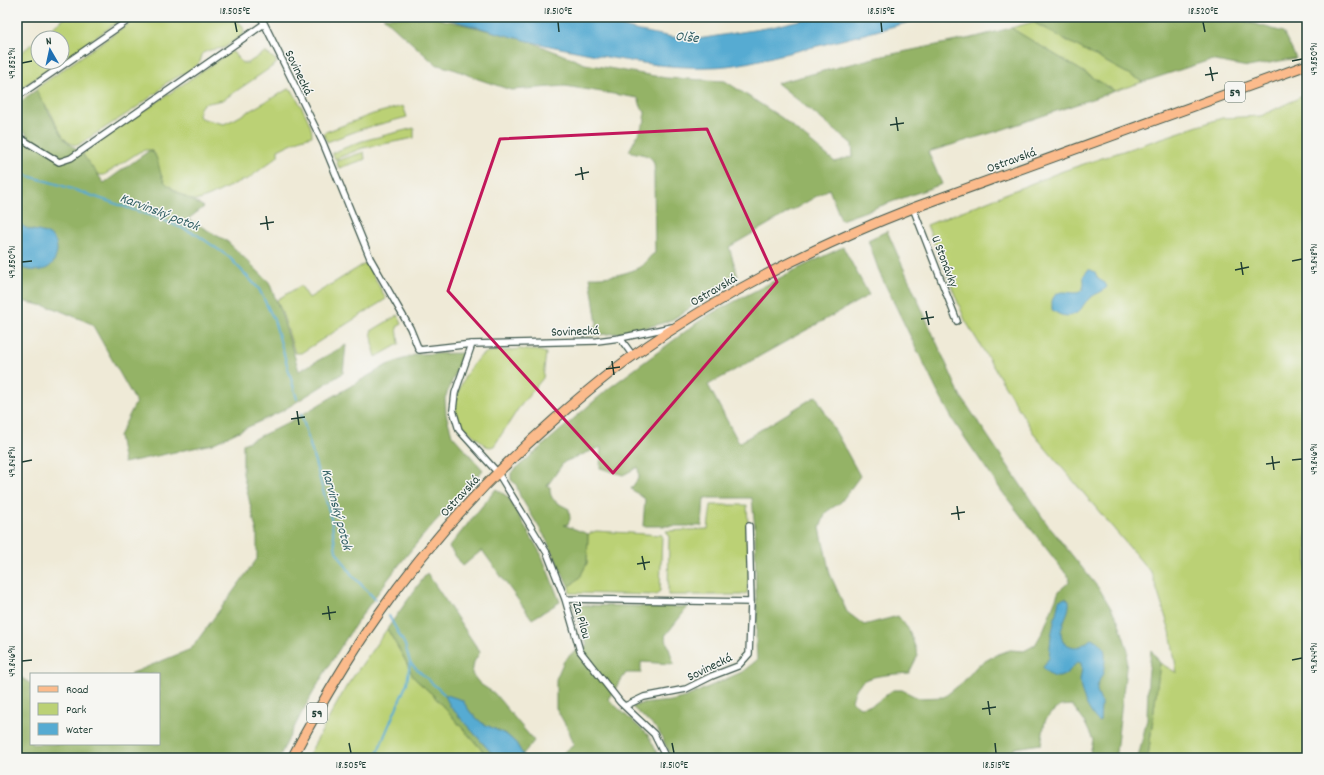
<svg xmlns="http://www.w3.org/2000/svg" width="1324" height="775" font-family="Dekko,sans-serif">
	<rect width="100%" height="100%" fill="#f6f6f2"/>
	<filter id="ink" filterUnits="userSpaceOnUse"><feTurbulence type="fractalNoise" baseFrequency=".025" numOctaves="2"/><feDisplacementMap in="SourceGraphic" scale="8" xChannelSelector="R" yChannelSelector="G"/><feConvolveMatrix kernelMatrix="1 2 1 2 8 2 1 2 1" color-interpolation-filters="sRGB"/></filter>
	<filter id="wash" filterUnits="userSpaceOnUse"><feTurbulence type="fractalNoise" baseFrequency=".012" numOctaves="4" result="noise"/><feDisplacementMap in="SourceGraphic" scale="16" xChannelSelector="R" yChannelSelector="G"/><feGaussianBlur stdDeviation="0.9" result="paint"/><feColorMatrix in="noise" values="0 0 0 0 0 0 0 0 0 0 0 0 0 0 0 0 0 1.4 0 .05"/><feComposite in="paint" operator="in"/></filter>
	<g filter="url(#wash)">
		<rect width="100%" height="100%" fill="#efead7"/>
		<path fill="#bbd175" stroke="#6d8754" d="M66,17H125L62,61V38H39Z
			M138,17H231C238,21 245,25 244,34L224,48L210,50L205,52L202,55L200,62L197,65L189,71L166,83L159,91L133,110L78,145C73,145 69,143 66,140C59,134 56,123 52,115C47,106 39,100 36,90L38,87Z
			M1033,22L1143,82L1115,91L1011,28Z
			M38,39V62H60L17,91V56Z
			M230,52H233L242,63H248L265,52L276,60V64L223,100L203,104L200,108L198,116L203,119L224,124L235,119L288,89L292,90C298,101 313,124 312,136L301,139L278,150V156L248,179L238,182L210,196L199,200H194L188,199L165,183L160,173L155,154L151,150H146L139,152L104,175H99L86,161L83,154L84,152Z
			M1307,94V758H1148L1160,663L1177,673L1170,631L1152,574L1036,437L965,320L927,225L1063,171L1222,118L1261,116Z
			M403,106L407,117L362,129L327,142L323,133L373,114Z
			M414,128V138L363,148L335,159L332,153L362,141Z
			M364,152L365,159L363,160L339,168L336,161Z
			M366,264L368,265L386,299L301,353H295L282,312L277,301L278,299L300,286H301L309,298L361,266Z
			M398,315L402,324L397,327L399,344L376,357C373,348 373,340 371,331Z
			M521,349C532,352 534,348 546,353L543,378L518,409L494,446L490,447L486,446C479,439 462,427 457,418C449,401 471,357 488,352C494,350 500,351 506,351C511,350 516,349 521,349Z
			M711,505H747L750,564L747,593L741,595H668L669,535L666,531L708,529Z
			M596,531L662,535L660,591L656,595L570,593L569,587L580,577L587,563L588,534Z
			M387,629L404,658L414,678L432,694L489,758H307L346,687Z"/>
		<path fill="#94b366" stroke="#5a784d" d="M383,17H436L440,19L524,39L585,64L666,78L725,81L782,118L835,162L853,156L852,144L777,83L878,57L976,37L1011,28L1115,91L1004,129L928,152L942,184L841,220L829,189L729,247L738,277L670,321L630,332L585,336L597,324L590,277C606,278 632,274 644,264C648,260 650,255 655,253L654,173C657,153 644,156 629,151L645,121L644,117L645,115V111L641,107L638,98L565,86L511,90L478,79L456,70L435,64Z
			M1054,17H1231L1283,32L1296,58L1248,67L1210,60L1143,82L1033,22Z
			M36,90L65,140L83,155L104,183L150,150C160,156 158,172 164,181C172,192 193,200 204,207L188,219L228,242L269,282L281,313L299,371L346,345L343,373L282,411L212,444L124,463L119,436L136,402L92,324L54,308L17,300V150L27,134L17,128V104Z
			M887,231L960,395L1047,524L1100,590L1118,620L1128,651L1116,752L1117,758H1089L1093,740L1084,721L1072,705L1061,706L1051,713L1045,721L1041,744L1015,748L1009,758H672L658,730L632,707L640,704L671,701L686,697L742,672L757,660L756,640L757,611L756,594L755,529L752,498H704L702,526H643L645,499L631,489L639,477L638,467L623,475L600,468L601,447L564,462L547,486L550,487C549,501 558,503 569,509L570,519L568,524L564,525L588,534L587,563L580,577L569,587L545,537L520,496L516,484L511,480V473L608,389L705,317L793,271L843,247L869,295L708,385L739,443L816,396L860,476L841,502L826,512L820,528L830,574L847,612L864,625L898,616L909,630L918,655L909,673C898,674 869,675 862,682C856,687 854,693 852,701L860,707L873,705L893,690H902L918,698L944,697L963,682L978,665L996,655L1010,650L1024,651L1035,645L1043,631L1059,591L1068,583L1070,579L1003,493L954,422L938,393L880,274L868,240Z
			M464,353L445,398L446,414L452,435L483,470C461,495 437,518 416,544C362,609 315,682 279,758H17V675L31,684V744H159V674H130L191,649L257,559V533L243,474V444L284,425L387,365L417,354Z
			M496,489L508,497L541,554L560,602L532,619L482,550L463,566L449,547Z
			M427,573L480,652L474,662L472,674L480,684L494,693L534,741L522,755L516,743L507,735L482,723L471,713L462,700L450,706L496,758H489L432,694L414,678L404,658L387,629Z
			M573,605L688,607L665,636L674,664L641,662V673H626L608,699L648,735L660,758H556L574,745L569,731L556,708V679L564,661L571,654L587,645Z
			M1151,650L1160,663L1148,758H1138L1147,719L1148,680Z"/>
		<path fill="#56abd2" stroke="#3a7483" d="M445,17H591L635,30L672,37L698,39L772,27L812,17H928C880,30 832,43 784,54C760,60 734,67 709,67C656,69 603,56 550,46C526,41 501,34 477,27C466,24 455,22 445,17Z
			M17,221C19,223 22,225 24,227C33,232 46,230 53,238C57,241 57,248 57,252C53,275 34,272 17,267Z
			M1088,270H1091L1095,272L1098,279L1105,283L1107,287C1103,292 1097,293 1091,297C1087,300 1084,304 1081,309C1074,318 1061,318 1053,310H1052C1052,308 1052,304 1052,301C1058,282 1078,301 1083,288C1085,284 1083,279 1084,275Z
			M1066,598L1069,601C1071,615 1056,626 1063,642C1076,650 1079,648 1091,639C1095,640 1099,641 1102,645C1107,651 1105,666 1103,673C1101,678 1098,682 1097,687C1096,694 1102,699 1101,706C1101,711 1100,716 1100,721L1099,722C1089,713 1081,695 1080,682C1080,675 1083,669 1081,663L1077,662C1066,676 1056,685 1043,667L1049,658L1051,636L1059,600Z
			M444,694L462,700L471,713L482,723L507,735L516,743L525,758H496L450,706Z"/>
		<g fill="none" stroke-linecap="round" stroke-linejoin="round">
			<path stroke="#56abd2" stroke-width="2" d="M17,173L57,184L158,218L196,234L229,257L259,289L274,320L297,399
				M301,413L331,518L336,551L352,575L376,600
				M410,663L444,694
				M375,758L407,683L410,662L405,645L389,616"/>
		</g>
	</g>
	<g filter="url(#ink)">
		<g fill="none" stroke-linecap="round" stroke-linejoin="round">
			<defs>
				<path id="minor" d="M261,17L323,143L370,258L410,328L419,350L472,344L597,341L620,338L672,327
					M17,97L133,17
					M17,136L59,162L71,158L264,24
					M913,208L957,321
					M620,338L633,356
					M472,344L455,393L453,410L459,430L498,473L547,553L565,599L580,651L620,702L654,734L666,758
					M565,599L751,602
					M625,706L644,697L686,689L712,676L738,666L749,654L751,602L749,526"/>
				<path id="primary" d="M292,758C318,709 346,660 378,615C428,543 489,477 555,419C580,397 607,374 634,355C721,294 815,246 913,208L1307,65"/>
			</defs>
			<use href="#minor" stroke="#3e574c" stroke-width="8"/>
			<use href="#primary" stroke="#3e574c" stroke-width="11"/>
			<use href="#minor" stroke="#fff" stroke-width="5.5"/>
			<use href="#primary" stroke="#fbbb8c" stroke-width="9"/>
		</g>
	</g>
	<path fill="none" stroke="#c2185b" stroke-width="3" stroke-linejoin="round" d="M707,129L777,282L613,473L448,291L500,139Z"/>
	<path fill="none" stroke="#1f3d34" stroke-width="1.5" d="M235,22L237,32M558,22L559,32M881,22L882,32M1203,22L1205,32M1292,61L1302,59M22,63L32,61M1210,67L1213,81M1205,75L1218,73M896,117L898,131M890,125L904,123M581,167L583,180M575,175L589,172M266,216L268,230M260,224L274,222M1292,261L1302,259M22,262L32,261M1241,262L1243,275M1235,270L1249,267M926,311L929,325M921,319L934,317M612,361L614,375M606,369L620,367M297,411L299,425M291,419L305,417M1272,456L1274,470M1292,460L1302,459M22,462L32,460M1266,464L1280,462M957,506L959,520M951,514L965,512M642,556L645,570M637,564L650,562M328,606L330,620M322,614L336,612M1292,660L1302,658M22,661L32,660M988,701L990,715M982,709L996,707M349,743L351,753M672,743L674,753M995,743L996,753"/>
	<g text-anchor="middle" stroke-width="3" stroke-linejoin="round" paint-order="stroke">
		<g fill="#f6f6f2" stroke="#60746d" stroke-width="1">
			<rect x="1225" y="82" width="20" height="20" rx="3"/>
			<rect x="307" y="703" width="20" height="20" rx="3"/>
		</g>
		<g font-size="12" font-weight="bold" fill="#1f3d34">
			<text x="1235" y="96">59</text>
			<text x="317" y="717">59</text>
		</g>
		<g font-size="13" fill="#1f3d34" stroke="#f6f6f2">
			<text transform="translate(300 72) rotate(64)" y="5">Sovinecká</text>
			<text transform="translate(1011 159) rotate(-20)" y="5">Ostravská</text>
			<text transform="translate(946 261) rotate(69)" y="5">U Stonávky</text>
			<text transform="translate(713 289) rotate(-30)" y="5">Ostravská</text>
			<text transform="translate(575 330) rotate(-2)" y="5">Sovinecká</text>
			<text transform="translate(459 495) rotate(-47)" y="5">Ostravská</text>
			<text transform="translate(583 620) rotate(74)" y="5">Za Pilou</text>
			<text transform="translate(709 666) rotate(-26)" y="5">Sovinecká</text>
		</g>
		<g font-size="14" font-style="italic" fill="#305e63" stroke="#f6f6f2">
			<text transform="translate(687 36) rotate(6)" y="5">Olše</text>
			<text transform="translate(160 211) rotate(21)" y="5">Karvinský potok</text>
			<text transform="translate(338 509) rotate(75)" y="5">Karvinský potok</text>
		</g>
	</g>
	<rect width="1324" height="775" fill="none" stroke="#f6f6f2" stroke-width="44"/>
	<rect x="30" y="673" width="130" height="72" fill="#f6f6f2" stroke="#a0aca6"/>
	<rect x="38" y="686" width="20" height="6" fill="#fbbb8c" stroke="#a0aca6"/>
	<text x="66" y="693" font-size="12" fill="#1f3d34">Road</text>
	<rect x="38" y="703" width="20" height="12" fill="#bbd175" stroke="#a0aca6"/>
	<text x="66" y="713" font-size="12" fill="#1f3d34">Park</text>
	<rect x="38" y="723" width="20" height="12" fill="#56abd2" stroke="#a0aca6"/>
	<text x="66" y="733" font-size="12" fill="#1f3d34">Water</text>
	<g transform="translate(50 50) rotate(351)"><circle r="19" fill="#f6f6f2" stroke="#a0aca6"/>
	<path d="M0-3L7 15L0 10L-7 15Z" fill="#1f6fb2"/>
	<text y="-6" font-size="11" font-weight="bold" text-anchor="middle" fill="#1f3d34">N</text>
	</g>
	<rect x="22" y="22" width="1280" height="731" fill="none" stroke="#1f3d34" stroke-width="1.5"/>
	<g font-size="10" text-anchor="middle" fill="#1f3d34">
		<text x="235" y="14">18.505°E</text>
		<text x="558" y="14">18.510°E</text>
		<text x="881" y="14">18.515°E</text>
		<text x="1203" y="14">18.520°E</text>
		<text transform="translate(1313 59) rotate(-90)" y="4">49.850°N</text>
		<text transform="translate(11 63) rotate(-90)" y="4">49.852°N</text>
		<text transform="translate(1313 259) rotate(-90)" y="4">49.848°N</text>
		<text transform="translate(11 262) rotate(-90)" y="4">49.850°N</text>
		<text transform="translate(1313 459) rotate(-90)" y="4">49.846°N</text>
		<text transform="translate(11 462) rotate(-90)" y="4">49.848°N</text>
		<text transform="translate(1313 658) rotate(-90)" y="4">49.844°N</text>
		<text transform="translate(11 661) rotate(-90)" y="4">49.846°N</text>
		<text x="351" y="768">18.505°E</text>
		<text x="674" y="768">18.510°E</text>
		<text x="996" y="768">18.515°E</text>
	</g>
</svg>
